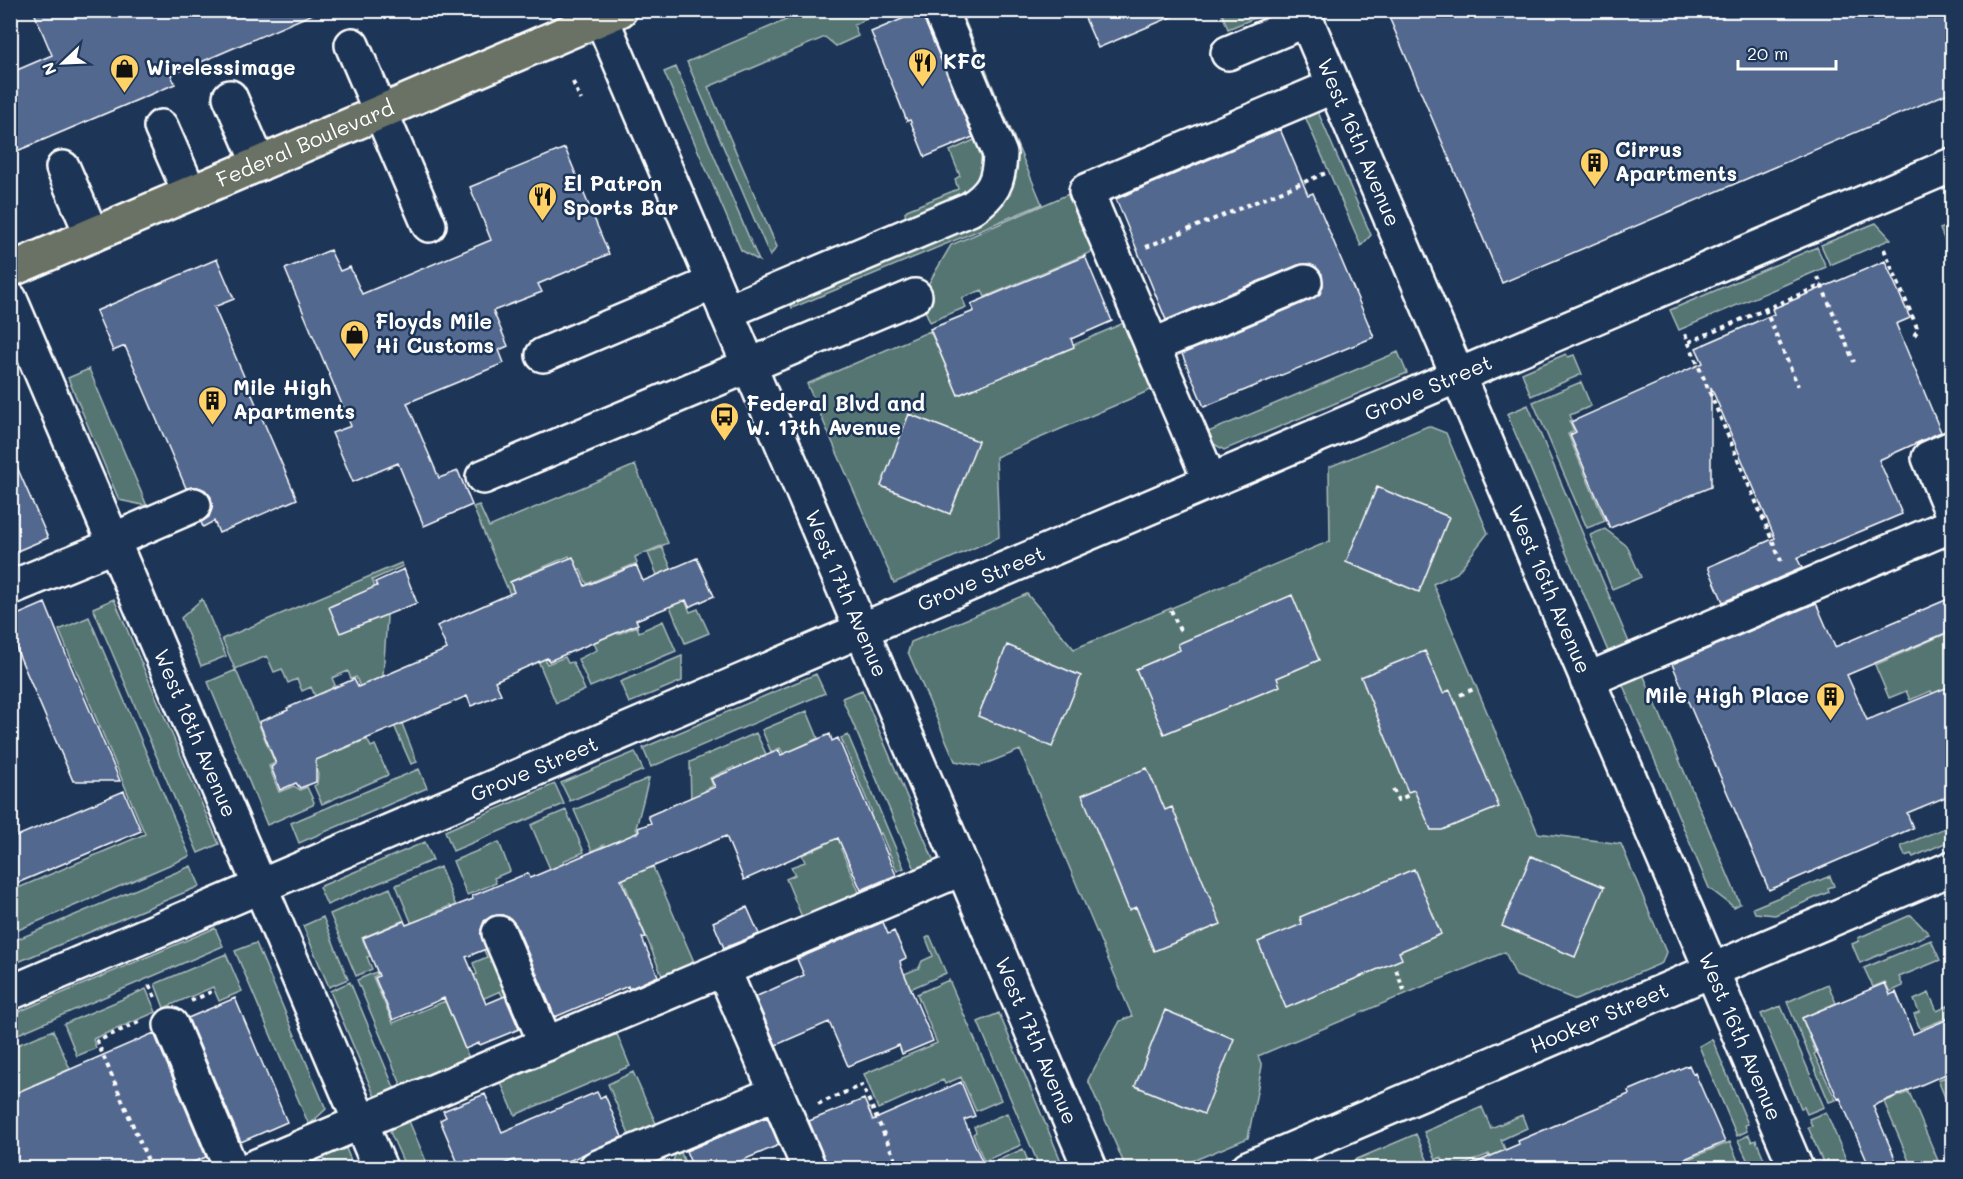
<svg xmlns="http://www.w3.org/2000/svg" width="1963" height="1179" font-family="Mali,sans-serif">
	<rect width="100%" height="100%" fill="#1d3557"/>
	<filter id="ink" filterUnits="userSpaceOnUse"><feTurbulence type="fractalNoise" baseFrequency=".0167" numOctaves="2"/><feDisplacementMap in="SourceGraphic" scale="12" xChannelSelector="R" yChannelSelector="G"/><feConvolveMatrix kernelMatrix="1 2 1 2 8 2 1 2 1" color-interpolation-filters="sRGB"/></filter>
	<g filter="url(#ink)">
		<path fill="#547473" stroke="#aabab9" stroke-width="1.5" d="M807,11H867L870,17L854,25L858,36L836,46L825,37L708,87L777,247L770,256L687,62Z
			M946,11H961L1042,204L792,308L789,299L1001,198Z
			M1221,11H1254L1257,17L1228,29Z
			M676,67L759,261L741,250L664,72Z
			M1315,105L1371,235L1361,246L1301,107Z
			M983,136L985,168L968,197L906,220L905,212L907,210L958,189L955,179L960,176L950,151Z
			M1071,193L1096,250L985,297L982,290L962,298L966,307L930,322L920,298L951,245Z
			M1876,223L1891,239L1830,265L1821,245Z
			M1952,224V244L1947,246L1940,229Z
			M1817,247L1826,267L1679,330L1670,310Z
			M1126,322L1155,388L996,457L999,537L894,583L807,384L930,331L959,395Z
			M1398,352L1407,373L1224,450L1204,438L1208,432Z
			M1566,354L1568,357L1574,355L1582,374L1531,396L1522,373Z
			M89,369L147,506L119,500L68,378Z
			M1581,382L1591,406L1570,415L1572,420L1569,421L1574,431L1568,434L1605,521L1587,528L1533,402Z
			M1528,405L1631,647L1610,656L1507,414Z
			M1428,426L1446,433L1488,533L1457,573L1433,584L1538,833L1621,844L1666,952L1662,963L1576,1000L1516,976L1505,952L1258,1056L1262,1066L1248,1138L1176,1168H1126L1088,1080L1120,1021L1132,1016L1020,750L980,766L955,761L908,652L911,642L1027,594L1074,649L1330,541L1329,467Z
			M635,465L668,543L635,557L637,563L587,584L580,569L575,571L569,556L512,581L547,664L565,657L568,663L573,662L585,690L556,703L473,507L479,505L489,527Z
			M1605,529L1627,546L1641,577L1612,589L1590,535Z
			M662,547L690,612L698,609L709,633L685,643L648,553Z
			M401,563L403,566L372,580L387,617L383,675L417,762L411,764L389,714L374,720L356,677L351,679L348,671L332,678L335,685L332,687L334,693L317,700L311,687L302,691L297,679L288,683L282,669L274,672L267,656L235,669L222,639Z
			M596,582L618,634L637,626L639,632L663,621L676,651L590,687L578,659L597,650L574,595Z
			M114,599L219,844L198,853L93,608Z
			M202,599L226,656L201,666L181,618Z
			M89,617L190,856L11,933V891L145,834L59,630Z
			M1952,631V684L1950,685L1952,692L1937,704L1931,691L1910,700L1906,691L1889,698L1875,665Z
			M682,656V681L629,703L620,682Z
			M236,670L275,763L269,766L279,792L294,786L300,790L307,787L314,802L313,805L267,825L208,682Z
			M816,674L825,693L651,767L643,748Z
			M1643,674L1740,904L1734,907L1709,888L1622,683Z
			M862,690L936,866L917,874L842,698Z
			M807,711L818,738L784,755L780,748L771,752L762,730Z
			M756,733L766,754L754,760L758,769L738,777L734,767L710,778L713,786L705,790L722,830L691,804L690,762Z
			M848,735L904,868L897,871L881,833L841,849L860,894L802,917L786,879L795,875L791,867L805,862L802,855L825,845L820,832L833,828L872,812L841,738Z
			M367,739L371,747L375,745L388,775L322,804L314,786L317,784L318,774L309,753L338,741L342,750Z
			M635,752L643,770L570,801L561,783Z
			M419,769L427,788L299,843L291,823Z
			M649,778L636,828L695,964L663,978L612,853L608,854L604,845L592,851L574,810Z
			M555,784L564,804L453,851L445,831Z
			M566,810L584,852L563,861L564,865L551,871L531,825Z
			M1952,825V840L1913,857L1911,854L1905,856L1901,846Z
			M425,842L433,860L327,905L319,887Z
			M499,842L510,871L494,878L496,883L467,895L453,861Z
			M191,866L200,886L13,964L11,962V942Z
			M440,867L456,906L452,908L450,906L433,913L432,973L396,885Z
			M1830,876L1834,886L1828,888L1829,892L1775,915L1755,913L1753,908Z
			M390,888L404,920L362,938L370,956L367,957L372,969L356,976L330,914Z
			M1911,915L1929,934L1860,963L1852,944L1859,941L1858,938Z
			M323,917L348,979L329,987L303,926Z
			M215,928L223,946L11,1037V1015Z
			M484,936L523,1027L517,1029L500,991L471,1004L472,976L477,974L473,963L487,957L479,939Z
			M930,936L946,973L908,990L902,975L919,968L922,961L933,956L926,938Z
			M1931,940L1940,960L1899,977L1903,986L1890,992L1885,982L1873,987L1864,968Z
			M256,943L326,1109L309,1125L235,951Z
			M226,954L242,991L219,1001L213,987L164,1008L155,984Z
			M376,972L377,975L373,977L393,1023L445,1001L472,1065L405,1094L357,980Z
			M949,980L1001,1100L976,1111L961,1077L945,1084L943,1080L878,1109L864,1074L937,1043L917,994Z
			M350,982L398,1097H375L330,991Z
			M1828,984L1836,1003L1802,1018L1816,1053L1814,1054L1836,1100L1829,1102L1787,1002Z
			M146,989L156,1012L93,1039L96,1048L77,1056L64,1024Z
			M1929,993L1937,1011L1952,1004V1016L1920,1029L1914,1014L1919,1012L1914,1000Z
			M1781,1006L1824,1107L1807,1114L1804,1107L1801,1108L1761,1014Z
			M999,1013L1064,1168H1040L978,1022Z
			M53,1030L70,1069L33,1085L68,1168H21L31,1164L11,1114L10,1048Z
			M617,1034L630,1066L515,1115L501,1083Z
			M1712,1039L1748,1124L1745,1125L1747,1131L1737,1136L1699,1046Z
			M633,1072L659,1130L632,1142L608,1084Z
			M1945,1077L1952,1095V1115L1938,1080Z
			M1909,1092L1939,1163L1926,1168H1912L1884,1102Z
			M1482,1107L1491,1128L1522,1115L1527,1128L1501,1140L1513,1168H1495L1489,1154L1456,1168H1447L1441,1157L1436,1160L1424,1132Z
			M1826,1112L1848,1164L1836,1168L1825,1167L1808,1127L1812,1126L1809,1119Z
			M1007,1113L1021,1145L984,1161L973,1134L976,1132L974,1127Z
			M406,1114L429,1168H406L390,1132Z
			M1416,1134L1429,1164L1423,1167L1424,1168H1336Z
			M1749,1135L1752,1142L1756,1140L1768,1168H1751L1738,1140Z
			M1730,1142L1741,1168H1666Z
			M678,1145L687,1168H671Z
			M345,1146L354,1168H328L320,1149Z
			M1023,1149L1031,1168H988L987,1165Z"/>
		<path fill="#52688f" stroke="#fff" stroke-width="1.5" d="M33,10H322L171,75L175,84L10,154V73L52,55Z
			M1386,10H1953V91L1502,283Z
			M921,11L973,137L925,157L910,120L907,121L871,32Z
			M1082,11H1185L1098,48Z
			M1280,129L1308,195L1313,193L1374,337L1204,407L1182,354L1312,299L1320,294L1323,285L1322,274L1316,267L1308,264L1298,265L1166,320L1116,199Z
			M565,148L609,254L538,284L542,292L493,311L508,346L499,350L504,363L407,403L439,478L458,471L472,505L424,526L398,463L353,482L332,433L351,426L285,269L330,250L340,271L350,267L362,294L491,240L470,187Z
			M1085,256L1112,321L1071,339L1074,347L958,395L930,329L974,311L971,304Z
			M217,259L234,299L214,307L297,499L219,533L214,521L203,527L201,522L209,517L212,508L211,497L205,490L197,487L186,488L125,346L113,351L96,311Z
			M1885,261L1910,318L1896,324L1941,432L1879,460L1902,514L1797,558L1802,568L1723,602L1708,567L1775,538L1711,387V487L1610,528L1570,435L1576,432L1571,422L1703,363L1696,348L1774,314L1772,309Z
			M909,414L978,441L950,514L881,486Z
			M10,451L48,538L10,554Z
			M1377,487L1449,517L1419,592L1346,562Z
			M573,557L585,586L636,565L643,581L697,558L714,596L689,607L686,600L636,620L638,624L549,661L547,658L495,681L501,694L471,706L467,696L316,760V782L300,788L296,783L280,790L271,767L276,764L259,722L288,710L287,708L354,679L358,687L447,649L437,626L514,592L510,582Z
			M404,569L417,603L340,633L329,607L377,586L375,582Z
			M1292,595L1319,660L1277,678L1280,686L1164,734L1136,669L1180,650L1178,644Z
			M1953,597V630L1847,675L1867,720L1953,685V794L1907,813L1913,828L1769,890L1672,664L1816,603L1835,647Z
			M45,603L67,657L120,781H73L10,634V618Z
			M1007,645L1081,676L1052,747L978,716Z
			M1425,651L1443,693L1450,690L1499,807L1442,830H1431L1414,790L1408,792L1361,677Z
			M830,734L832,741L838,738L896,875L861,890L838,838L744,880L726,836L621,880L646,937L642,938L658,976L629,989L628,986L555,1017L516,925L510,918L502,915L492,916L484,921L481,930L486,949L466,957L486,1004L505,996L519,1029L480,1045L479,1043L465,1049L444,998L393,1020L375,978L379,976L363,938L404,921L406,925L473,899L472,896L528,873L530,878L639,832L638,828L651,823L648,816L715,787L711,779L779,750L781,755Z
			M1147,768L1165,810L1172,807L1221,924L1154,951L1136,907L1129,910L1082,795Z
			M124,791L141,831L10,886V839Z
			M1531,856L1604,887L1575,957L1502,926Z
			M1414,869L1441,934L1399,952L1402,959L1286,1008L1258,942L1302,924L1300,917Z
			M747,907L759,934L724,948L713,922Z
			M883,922L888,934L894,931L906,958L900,961L901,966L933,1041L902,1054L899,1045L848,1066L829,1022L776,1045L755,997L804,975L797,959Z
			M1885,983L1890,995L1896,992L1913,1034L1953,1017V1071L1873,1106L1899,1168H1870L1840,1098L1838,1099L1802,1018Z
			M235,998L287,1122L241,1142L188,1018Z
			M1165,1010L1234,1039L1204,1114L1135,1086Z
			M154,1033L206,1157L179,1168H11V1095Z
			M1689,1065L1693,1074L1695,1073L1725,1142L1663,1168H1463L1519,1144L1518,1141L1629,1094L1628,1091Z
			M961,1082L975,1116L964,1120L985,1168H828L809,1121L864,1099L873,1120Z
			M597,1092L600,1098L605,1095L622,1137L553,1168H518L514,1160L494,1168H460L440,1120L446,1117L443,1111L485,1094L502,1132Z
			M767,1117L779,1145L724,1168H693L686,1151Z"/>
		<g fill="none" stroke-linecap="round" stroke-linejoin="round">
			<defs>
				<g id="minor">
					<path id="s1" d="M598,10L1090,1168"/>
					<path id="s2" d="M1302,10L1796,1168"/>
					<path d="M352,45L429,225"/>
					<path d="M1228,53L1306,20"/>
					<path d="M230,97L259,164"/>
					<path d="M161,127L190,193"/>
					<path d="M63,168L92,235"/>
					<path id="s3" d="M10,299L380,1168"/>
					<path d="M726,312L970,209C993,194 999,182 1000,154L940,10"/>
					<path d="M1152,346L1305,282"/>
					<path d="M543,355L713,283"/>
					<path d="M1952,448L1929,458L1952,513"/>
					<path d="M483,477L915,296"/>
					<path d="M1210,481L1086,191L1334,86"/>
					<path d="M113,540L194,505"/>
					<path d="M10,588L115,545"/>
					<path d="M1587,680L1952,525"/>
					<path d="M499,933L546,1044"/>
					<path d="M723,969L809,1168"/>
					<path id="s4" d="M10,993L1952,165"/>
					<path d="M171,1025L231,1168"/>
					<path d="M252,1168L963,868"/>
					<path d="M596,1168L776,1093"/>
					<path id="s5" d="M1248,1168L1952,868"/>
				</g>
				<g id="major">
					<path id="s6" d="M10,270L620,10"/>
				</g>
			</defs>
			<use href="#minor" stroke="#fff" stroke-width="38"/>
			<use href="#major" stroke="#fff" stroke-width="38"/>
			<path stroke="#fff" stroke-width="4" stroke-dasharray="4.5 4.5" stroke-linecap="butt" d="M573,82L581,100
				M10,224L14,233
				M1146,247L1326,173
				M1884,249L1918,330L1913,337
				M1818,277L1854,362
				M1765,309L1798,386
				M1685,334L1781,561
				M1689,342L1822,285
				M1171,610L1181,633
				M1460,695L1474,689
				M1393,789L1398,800L1409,795
				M1396,970L1404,990
				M149,985L156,999
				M191,1001L211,992
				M139,1022L97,1041L151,1168
				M818,1104L862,1085L899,1168"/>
			<use href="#minor" stroke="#1d3557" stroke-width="33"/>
			<use href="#major" stroke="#6b7165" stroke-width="33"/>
		</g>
	</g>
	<defs>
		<symbol id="restaurant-pin" viewBox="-11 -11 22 30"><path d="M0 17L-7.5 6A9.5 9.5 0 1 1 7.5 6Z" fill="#ffd166" stroke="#1d3557"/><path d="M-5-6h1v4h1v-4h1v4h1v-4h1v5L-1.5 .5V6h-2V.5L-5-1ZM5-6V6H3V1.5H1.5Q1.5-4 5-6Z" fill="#111"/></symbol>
		<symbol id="shop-pin" viewBox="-11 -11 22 30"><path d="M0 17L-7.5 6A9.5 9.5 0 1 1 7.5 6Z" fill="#ffd166" stroke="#1d3557"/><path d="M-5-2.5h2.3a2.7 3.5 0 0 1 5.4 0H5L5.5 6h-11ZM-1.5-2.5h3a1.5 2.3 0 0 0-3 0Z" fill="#111"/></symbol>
		<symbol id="building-pin" viewBox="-11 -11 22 30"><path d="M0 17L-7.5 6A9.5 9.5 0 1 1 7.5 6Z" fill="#ffd166" stroke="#1d3557"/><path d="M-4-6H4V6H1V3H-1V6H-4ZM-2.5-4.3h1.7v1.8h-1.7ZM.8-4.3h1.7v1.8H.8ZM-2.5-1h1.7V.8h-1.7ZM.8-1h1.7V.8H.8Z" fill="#111"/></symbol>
		<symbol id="bus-pin" viewBox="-11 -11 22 30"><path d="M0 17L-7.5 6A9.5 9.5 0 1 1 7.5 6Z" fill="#ffd166" stroke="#1d3557"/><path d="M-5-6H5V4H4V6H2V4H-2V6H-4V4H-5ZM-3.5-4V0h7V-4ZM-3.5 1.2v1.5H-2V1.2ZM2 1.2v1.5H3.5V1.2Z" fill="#111"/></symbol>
	</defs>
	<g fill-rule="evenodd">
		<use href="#restaurant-pin" x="906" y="46" width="33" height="45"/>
		<use href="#shop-pin" x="108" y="52" width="33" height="45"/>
		<use href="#building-pin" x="1578" y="146" width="33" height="45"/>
		<use href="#restaurant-pin" x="526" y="180" width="33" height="45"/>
		<use href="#shop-pin" x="338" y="318" width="33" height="45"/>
		<use href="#building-pin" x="196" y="384" width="33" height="45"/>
		<use href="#bus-pin" x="708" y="400" width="33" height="45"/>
		<use href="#building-pin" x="1814" y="680" width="33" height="45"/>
	</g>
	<g text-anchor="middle" stroke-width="5" stroke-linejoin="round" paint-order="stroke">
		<g font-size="21" font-weight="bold" fill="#fff" stroke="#1d3557" text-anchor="start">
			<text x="943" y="69">KFC</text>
			<text x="146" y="75">Wirelessimage</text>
			<text x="1615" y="157">Cirrus<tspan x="1615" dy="24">Apartments</tspan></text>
			<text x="563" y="191">El Patron<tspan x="563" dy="24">Sports Bar</tspan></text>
			<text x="375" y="329">Floyds Mile<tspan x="375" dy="24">Hi Customs</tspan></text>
			<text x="233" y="395">Mile High<tspan x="233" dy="24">Apartments</tspan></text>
			<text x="746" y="411">Federal Blvd and<tspan x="746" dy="24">W. 17th Avenue</tspan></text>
			<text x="1809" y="703" text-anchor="end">Mile High Place</text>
		</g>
		<g font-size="21" fill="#fff" stroke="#1d3557">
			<text dy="7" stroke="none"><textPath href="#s2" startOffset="144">West 16th Avenue</textPath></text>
			<text dy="7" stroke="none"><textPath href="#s6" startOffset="321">Federal Boulevard</textPath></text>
			<text dy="7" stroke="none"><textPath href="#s4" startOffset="1542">Grove Street</textPath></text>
			<text dy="7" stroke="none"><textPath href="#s4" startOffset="1056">Grove Street</textPath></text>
			<text dy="7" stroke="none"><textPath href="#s2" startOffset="630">West 16th Avenue</textPath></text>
			<text dy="7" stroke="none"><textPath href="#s1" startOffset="634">West 17th Avenue</textPath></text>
			<text dy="7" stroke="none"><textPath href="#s3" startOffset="472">West 18th Avenue</textPath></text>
			<text dy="7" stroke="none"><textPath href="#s4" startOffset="570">Grove Street</textPath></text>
			<text dy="7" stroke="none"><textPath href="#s5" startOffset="382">Hooker Street</textPath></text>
			<text dy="7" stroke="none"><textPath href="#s2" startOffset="1116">West 16th Avenue</textPath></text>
			<text dy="7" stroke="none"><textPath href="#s1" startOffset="1120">West 17th Avenue</textPath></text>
		</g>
	</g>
	<rect width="1963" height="1179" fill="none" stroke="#1d3557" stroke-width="36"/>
	<rect x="18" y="18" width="1927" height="1143" fill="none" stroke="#fff" stroke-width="2" filter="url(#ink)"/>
	<g transform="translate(63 63) rotate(247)" stroke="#1d3557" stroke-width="4.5" paint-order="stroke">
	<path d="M0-4.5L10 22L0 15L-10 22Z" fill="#ffffff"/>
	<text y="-9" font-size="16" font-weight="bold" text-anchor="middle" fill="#ffffff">N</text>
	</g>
	<path d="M1738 60v9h98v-9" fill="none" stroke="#ffffff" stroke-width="3"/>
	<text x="1747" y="60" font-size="18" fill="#ffffff" stroke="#1d3557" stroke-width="4.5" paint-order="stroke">20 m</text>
</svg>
